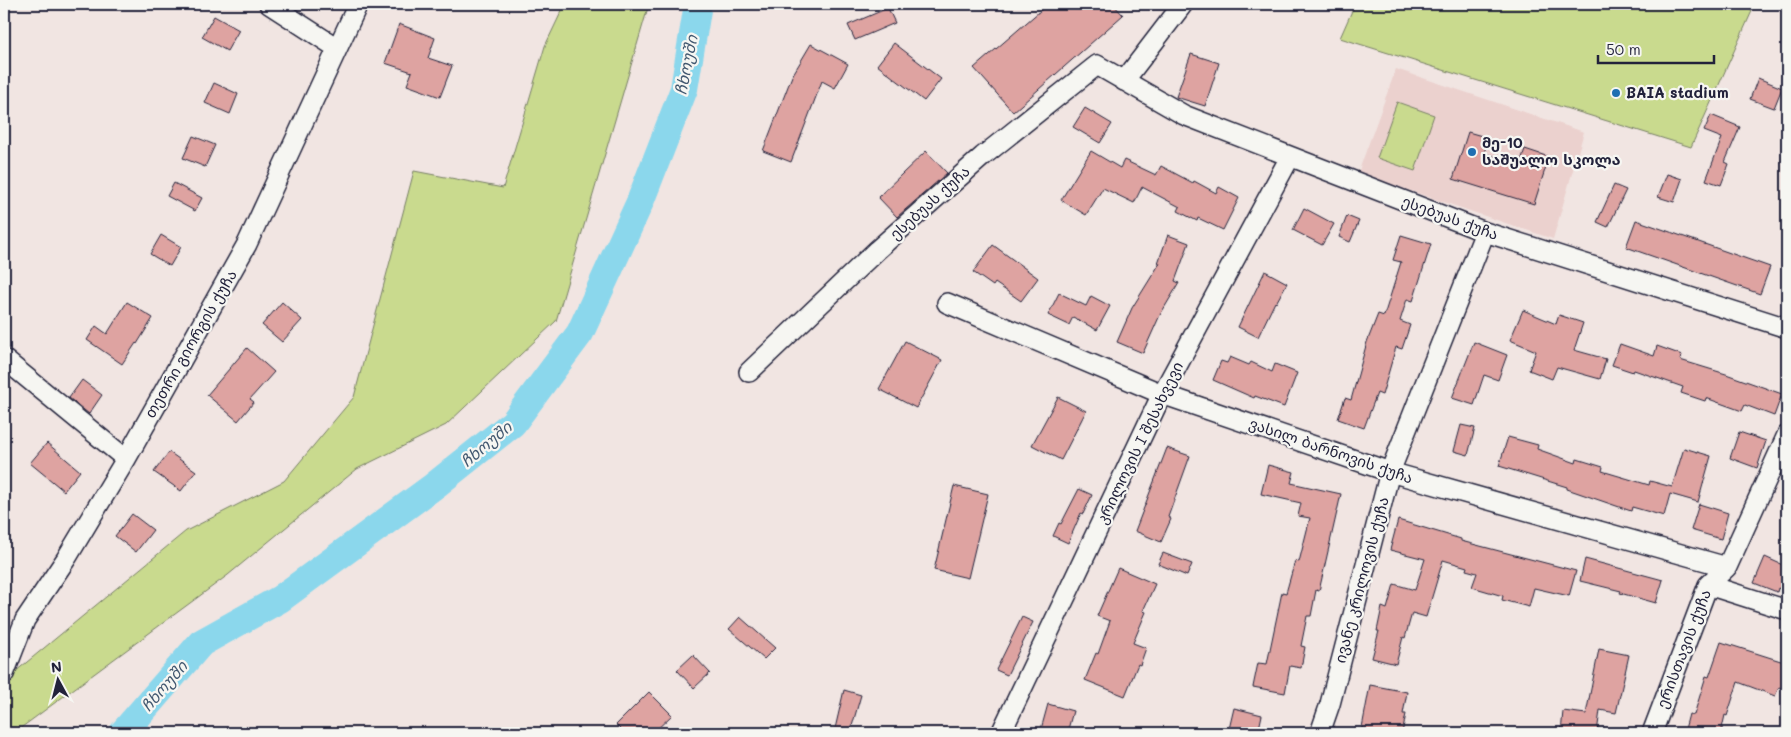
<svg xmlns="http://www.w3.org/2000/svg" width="1791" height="737" font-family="Mali,'Noto Sans Georgian',sans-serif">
	<rect width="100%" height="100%" fill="#f1e5e2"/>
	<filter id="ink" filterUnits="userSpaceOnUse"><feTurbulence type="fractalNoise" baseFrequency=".02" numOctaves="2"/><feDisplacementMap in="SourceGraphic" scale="10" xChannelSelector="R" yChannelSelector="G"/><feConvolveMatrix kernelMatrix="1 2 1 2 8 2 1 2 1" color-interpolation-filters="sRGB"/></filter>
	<g filter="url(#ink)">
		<path fill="#ebd1ce" d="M1396,69L1584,132L1553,239L1358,173Z"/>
		<path fill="#c9da8e" stroke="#767e64" d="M565,4H649L556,321L446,425L357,469L228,575L18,730L16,733H4V681L186,531L284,481L354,397L414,171L503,188L545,46Z
			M1355,4H1736L1752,11L1691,147L1340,38Z
			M1397,102L1434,115L1415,171L1377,158Z"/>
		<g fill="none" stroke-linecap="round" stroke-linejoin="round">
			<path stroke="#8bd7ec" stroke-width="28" d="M123,733L201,643L280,599L434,486L513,423L580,333L640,202L684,89L698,4"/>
		</g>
		<path fill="#dea3a1" stroke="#22223b" d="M1048,4H1113L1123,15L1013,112L974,68Z
			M888,8L895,23L855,40L848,25Z
			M214,16L239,30L227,51L202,37Z
			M399,24L435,38L428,58L452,66L440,97L407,85L412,72L385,63Z
			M894,43L941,79L924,101L877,65Z
			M811,44L848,64L835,88L822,81L791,162L763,151L792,76Z
			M1191,54L1219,63L1205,106L1176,97Z
			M1758,78L1782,88L1774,108L1750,99Z
			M214,83L238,94L230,114L205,103Z
			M1085,108L1112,124L1100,143L1073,127Z
			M1711,115L1740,127L1725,162L1729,164L1721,185L1706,180L1722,138L1704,131Z
			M1468,132L1489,138L1484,153L1520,164L1525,149L1549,157L1534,204L1453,179Z
			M193,136L215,145L205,167L183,158Z
			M926,151L947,173L897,217L878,197Z
			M1091,151L1120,168L1124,160L1156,175L1161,166L1193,183L1194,181L1216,193L1219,187L1239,198L1223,230L1198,218L1197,221L1178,211L1180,207L1142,187L1134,203L1103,188L1086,215L1061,200Z
			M1667,174L1682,179L1674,202L1658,197Z
			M174,183L202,198L195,211L167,196Z
			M1614,185L1626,190L1608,227L1597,222Z
			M1304,208L1334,224L1322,245L1293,230Z
			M1347,216L1359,221L1350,242L1339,237Z
			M1636,220L1770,267L1760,294L1626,247Z
			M161,235L181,247L170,266L150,254Z
			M1168,235L1189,243L1175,281L1179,283L1160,315L1143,353L1117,342L1132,308L1160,263H1158Z
			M1401,235L1431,244L1413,301L1407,299L1400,321L1410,325L1402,349L1396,347L1382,395L1377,393L1364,428L1338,419L1345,398L1351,400L1367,342L1378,314L1384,316L1401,262L1393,260Z
			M993,245L1038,278L1021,301L995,283L993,286L973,272Z
			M1265,271L1287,283L1276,303L1275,302L1258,337L1238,327Z
			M1059,293L1086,306L1091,296L1110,306L1097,330L1073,317L1069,325L1048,315Z
			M127,302L153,318L137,344L136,343L122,364L87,340L96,326L107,334Z
			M282,302L302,320L282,342L262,325Z
			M1523,310L1556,324L1559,315L1583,323L1574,350L1606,359L1600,379L1557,367L1552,379L1529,370L1536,351L1510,340Z
			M905,341L942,360L916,408L879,389Z
			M1474,342L1507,355L1498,380L1484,375L1474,405L1452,398Z
			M1620,344L1654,356L1657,346L1682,355L1680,360L1726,374L1782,394L1774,416L1745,405L1742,411L1706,398L1705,401L1681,393L1683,387L1634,370L1633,372L1612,365Z
			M247,348L274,372L250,399L254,402L238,421L207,395Z
			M1230,357L1249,365L1251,362L1272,372L1275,364L1297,373L1284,407L1255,396L1254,398L1213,380L1221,361L1227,363Z
			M82,380L102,395L89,414L69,398Z
			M1058,397L1086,411L1061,460L1032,445Z
			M1461,425L1475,428L1468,455L1454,451Z
			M1739,432L1766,441L1757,468L1730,458Z
			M1508,437L1538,445L1537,449L1576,463L1577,459L1603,467L1602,471L1649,485L1650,481L1672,487L1684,448L1711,456L1698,502L1670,494L1664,516L1632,507L1631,511L1567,489V487L1499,466Z
			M47,443L80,471L64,491L30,463Z
			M1167,448L1190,456L1168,517L1171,519L1161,542L1135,531Z
			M169,452L196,471L181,491L154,472Z
			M1268,465L1294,472L1291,483L1341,494L1319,591L1316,590L1311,616H1307L1301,646L1305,647L1301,668L1290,666L1285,693L1253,687L1258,663L1267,664L1282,592L1286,593L1295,561L1299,562L1310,518L1298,516L1301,503L1261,494Z
			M954,486L988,494L968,578L934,570Z
			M1079,489L1092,495L1083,514L1081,513L1068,543L1053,536L1059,523L1061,524Z
			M1699,504L1728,513L1721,539L1691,530Z
			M132,514L153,530L136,552L115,536Z
			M1398,520L1461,539V541L1576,571L1569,596L1534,588L1529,607L1502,600L1503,596L1472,587L1477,573L1466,570L1467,567L1443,560L1426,617L1412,613L1405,638L1403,637L1396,664L1372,658L1379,631H1377L1382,607L1387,609L1394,584L1415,590L1425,559L1390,550Z
			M1163,553L1192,564L1187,576L1158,564Z
			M1765,557L1787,567V592L1778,588L1777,592L1754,583Z
			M1585,559L1663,580L1656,603L1620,593L1621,591L1580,581Z
			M1118,568L1155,584L1143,611L1146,612L1133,643L1146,648L1140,665L1138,664L1125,696L1085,680L1096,653L1098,654L1110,621L1097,616Z
			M740,617L775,648L764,659L729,629Z
			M1022,617L1033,622L1007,675L996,670Z
			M1721,642L1787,663L1784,673L1787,675V690L1779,687L1775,696L1738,682L1727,716L1725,715L1721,733H1684L1689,714L1694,715L1706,676L1709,677Z
			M1599,649L1629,655L1616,713L1600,710L1597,733H1561L1563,711L1586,714Z
			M693,655L710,673L694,688L677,670Z
			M1370,685L1407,692L1403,714H1406L1402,733H1361Z
			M844,690L861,695L850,733H834Z
			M649,692L672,715L653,733H624L616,725Z
			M1048,704L1073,711L1067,733H1040Z
			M1234,708L1262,715L1258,733H1245L1229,729Z"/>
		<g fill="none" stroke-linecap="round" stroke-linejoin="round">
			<defs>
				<path id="minor" d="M269,4L337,48
					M1124,81L1183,4
					M947,303L1162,394L1390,472L1727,567
					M4,359L126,459
					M749,372L877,250L983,156L1097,65L1184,115L1485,232L1787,328
					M1708,585L1787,610
					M4,674L25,620L66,559L126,459L247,244L358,4
					M1001,733L1162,394L1290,157
					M1320,733L1330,704L1390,472L1485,232
					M1652,733L1708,585L1727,567L1787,435"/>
			</defs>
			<use href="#minor" stroke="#22223b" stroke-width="22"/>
			<use href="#minor" stroke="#f6f6f2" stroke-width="19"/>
		</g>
	</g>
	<g fill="#1f6fb2" stroke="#f6f6f2" stroke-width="2">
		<circle cx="1616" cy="93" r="5"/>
		<circle cx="1472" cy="152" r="5"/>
	</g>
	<g text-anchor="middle" stroke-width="4.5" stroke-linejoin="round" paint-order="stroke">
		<g font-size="15" font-weight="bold" fill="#22223b" stroke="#f6f6f2" text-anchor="start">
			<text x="1626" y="98">BAIA stadium</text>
			<text x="1482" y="148">მე-10<tspan x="1482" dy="17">საშუალო სკოლა</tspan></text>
		</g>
		<g font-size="15" fill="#22223b" stroke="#f6f6f2">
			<text transform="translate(930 203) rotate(-42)" y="5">ესებუას ქუჩა</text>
			<text transform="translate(1450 218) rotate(20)" y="5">ესებუას ქუჩა</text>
			<text transform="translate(191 344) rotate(-60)" y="5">თეთრი გიორგის ქუჩა</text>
			<text transform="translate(1140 443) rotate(-64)" y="5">კრილოვის I შესახვევი</text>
			<text transform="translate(1331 451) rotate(19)" y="5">ვასილ ბარნოვის ქუჩა</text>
			<text transform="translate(1362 580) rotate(-75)" y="5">ივანე კრილოვის ქუჩა</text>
			<text transform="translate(1684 649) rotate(-69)" y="5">ერისთავის ქუჩა</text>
		</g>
		<g font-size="16" font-style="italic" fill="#425870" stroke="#f6f6f2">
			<text transform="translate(686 65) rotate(-79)" y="6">ჩხოუში</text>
			<text transform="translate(486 444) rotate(-40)" y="6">ჩხოუში</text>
			<text transform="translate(164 686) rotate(-49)" y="6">ჩხოუში</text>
		</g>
	</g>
	<rect width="1791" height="737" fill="none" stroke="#f6f6f2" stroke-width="20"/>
	<rect x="10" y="10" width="1771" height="717" fill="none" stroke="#22223b" stroke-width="2" filter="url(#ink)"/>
	<g transform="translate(58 680) rotate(353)" stroke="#f6f6f2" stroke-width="4" paint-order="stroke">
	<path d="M0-4L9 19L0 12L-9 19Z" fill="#22223b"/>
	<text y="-8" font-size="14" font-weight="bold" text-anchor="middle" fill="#22223b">N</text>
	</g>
	<path d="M1598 55v8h116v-8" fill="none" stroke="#22223b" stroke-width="2.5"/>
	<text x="1606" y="55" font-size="15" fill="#22223b" stroke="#f6f6f2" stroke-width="4" paint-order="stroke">50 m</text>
</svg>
